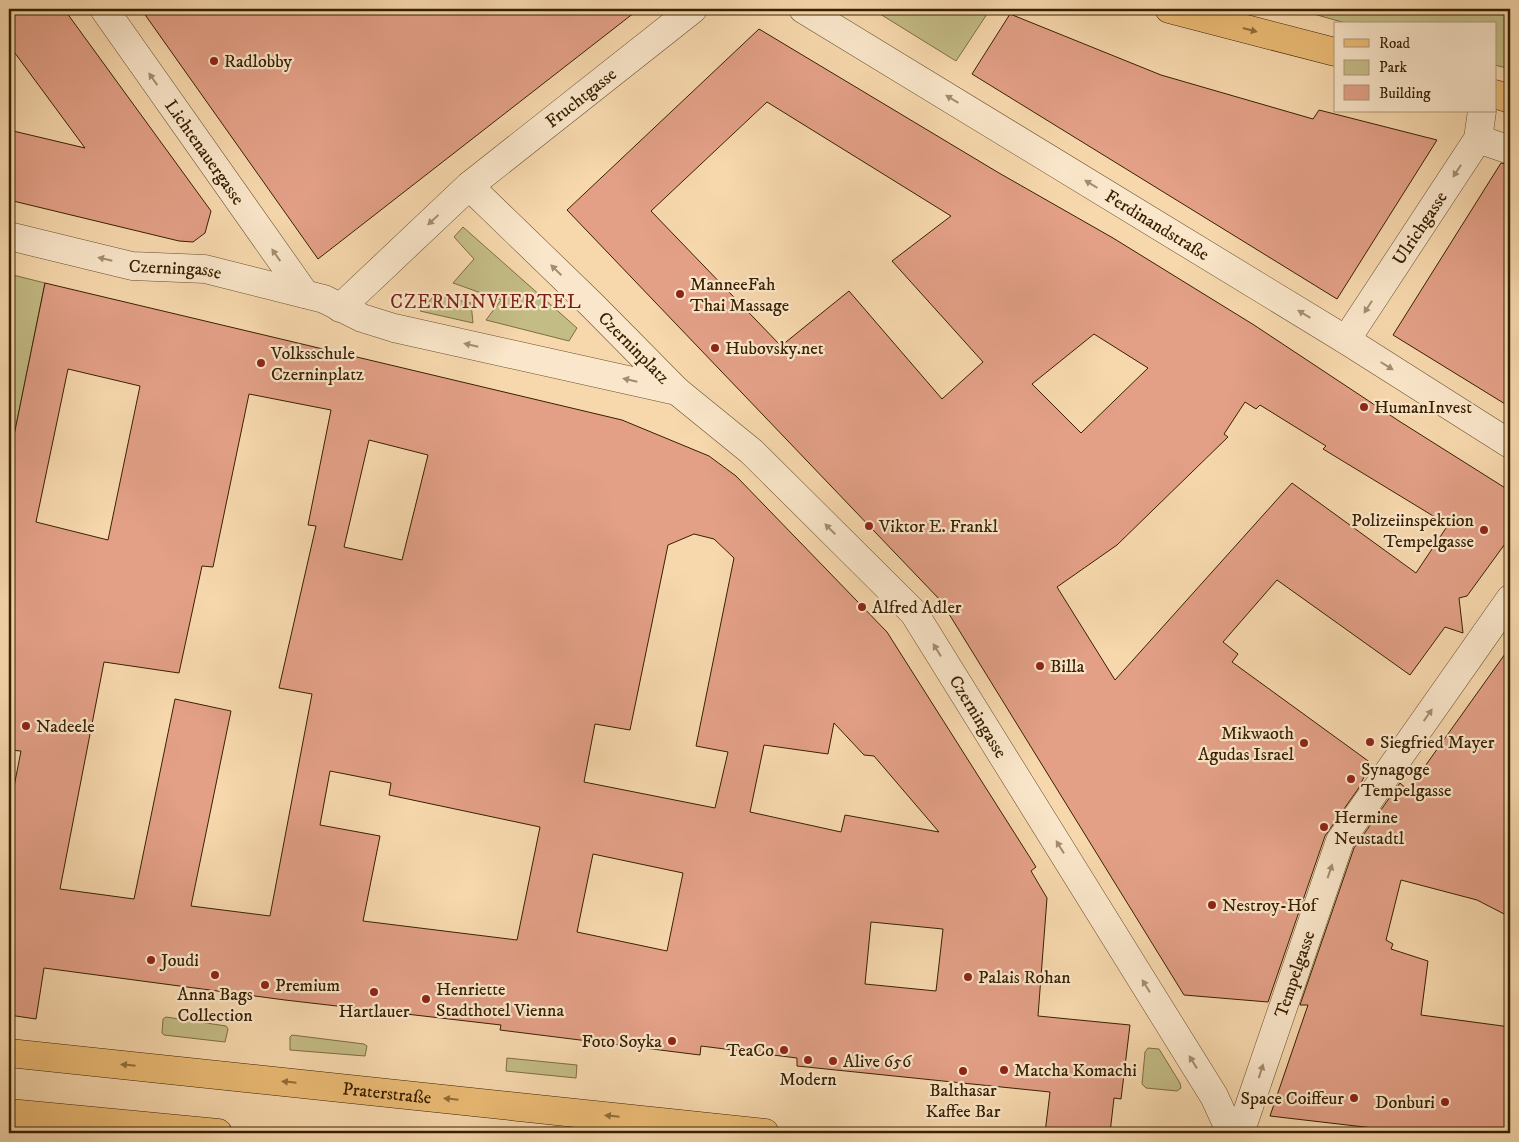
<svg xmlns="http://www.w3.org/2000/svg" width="1519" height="1142" font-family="'IM FELL DW Pica',serif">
	<rect width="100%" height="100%" fill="#f7d8ad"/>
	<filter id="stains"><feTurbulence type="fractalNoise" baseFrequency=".004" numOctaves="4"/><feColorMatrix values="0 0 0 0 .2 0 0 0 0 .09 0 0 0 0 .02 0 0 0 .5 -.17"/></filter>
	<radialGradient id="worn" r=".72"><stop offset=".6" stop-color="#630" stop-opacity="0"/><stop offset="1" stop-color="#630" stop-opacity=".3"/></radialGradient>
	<path fill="#c4bc85" stroke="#7e6e42" d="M872,9H989V11L956,61Z
		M1296,9H1510V69L1495,65V24H1349Z
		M463,227L577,328L569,341L486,320L501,300L453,283L474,259L454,237Z
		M9,274L45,283L9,460Z
		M435,295L471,303L473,323L420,311Z
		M166,1017L226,1026L228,1029L225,1042L164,1035L162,1033L163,1019Z
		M292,1035L364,1044L367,1046L365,1056L290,1050V1037Z
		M1148,1048L1159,1049L1180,1083L1181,1088L1177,1091L1146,1088L1142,1084L1145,1052Z
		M507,1058L577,1065L576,1078L506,1071Z
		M556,1127L585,1129L584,1133H489V1129Z"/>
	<path fill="#e3a087" stroke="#382000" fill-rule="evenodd" d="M9,9H64L211,211L205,233L193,242L179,241L9,200V130L85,148L9,45Z
		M141,9H639L318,259Z
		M1010,14L1161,75L1313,119L1319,110L1437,140L1337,299L972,74Z
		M759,29L999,173L1113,238L1254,325L1399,421L1510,491V537L1467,596L1459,598L1463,633L1445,627L1410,675L1277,580L1223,642L1238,654L1232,662L1371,763L1358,789L1325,836L1268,1002L1184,995L941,601L567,210ZM767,102L951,216L892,261L983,362L942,399L849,291L781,346L651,211ZM1094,334L1148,368L1081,433L1032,384ZM1245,402L1256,409L1260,405L1326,446L1323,449L1448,525L1416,573L1292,483L1115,680L1057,587L1117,545L1228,437L1224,434Z
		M1501,163L1510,165V407L1393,335Z
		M45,283L622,420L709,456L736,476L887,632L1036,867L1031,871L1047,898L1038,1016L1130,1025L1121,1099L1114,1098L1110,1133H1045L1050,1092L797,1066V1058L701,1046L700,1055L500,1030L501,1025L285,1000L44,968L36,1019L9,1015V812L21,751L9,750V460ZM68,369L140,386L108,540L36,522ZM249,394L331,410L308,525L316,526L279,688L312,694L270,916L191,906L231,711L175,699L134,899L60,889L104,662L179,673L202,566L213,567ZM369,440L428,455L402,560L344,547ZM694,534L714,539L734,558L696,746L728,752L715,808L584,782L595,724L630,730L668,545ZM834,723L864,755L874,756L939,832L845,815L841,832L750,812L764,745L828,754ZM330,771L391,783L389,795L540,827L517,940L363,921L380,836L320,825ZM593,854L683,873L667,951L577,932ZM871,922L943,929L936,991L865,984Z
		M1510,647V917L1477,900L1401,880L1386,940L1393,944L1391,949L1428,961L1421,1015L1510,1027V1133H1416L1270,1116L1308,1005H1300L1354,848L1400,783L1408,790Z"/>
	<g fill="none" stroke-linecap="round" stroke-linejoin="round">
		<defs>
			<g id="minor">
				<path id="s1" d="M104,9L305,294"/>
				<path id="s2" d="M803,9L1346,340L1510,444"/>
				<path d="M1478,139L1510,150"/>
				<path id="s3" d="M469,186L592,305L677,391L752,452L914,613L1214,1096L1231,1133"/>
				<path id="s4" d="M9,236L132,266L205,269L324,299L362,318L394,328L677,391"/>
				<path id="s5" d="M340,308L469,186L693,9"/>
				<path id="s6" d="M1346,340L1478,139L1482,111"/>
				<path id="s7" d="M1240,1133L1340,841L1510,599"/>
			</g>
			<g id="major">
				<path d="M1169,9L1335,52"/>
				<path d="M1495,94L1510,99"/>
				<path id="s8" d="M9,1053L765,1133"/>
				<path d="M9,1113L218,1133"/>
			</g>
		</defs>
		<use href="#minor" stroke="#684e2b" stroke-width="29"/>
		<use href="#major" stroke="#382000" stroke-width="29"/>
		<use href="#minor" stroke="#fae6ca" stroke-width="28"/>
		<use href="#major" stroke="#ecbc76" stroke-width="28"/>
	</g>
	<defs><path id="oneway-solid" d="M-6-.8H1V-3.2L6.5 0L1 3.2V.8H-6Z" transform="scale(1.25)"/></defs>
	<g fill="#926e3b">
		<use href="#oneway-solid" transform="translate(1250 30) rotate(15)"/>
		<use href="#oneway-solid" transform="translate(128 1065) rotate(-174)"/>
		<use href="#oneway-solid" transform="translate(289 1082) rotate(-174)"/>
		<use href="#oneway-solid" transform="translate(451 1099) rotate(-174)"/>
		<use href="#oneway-solid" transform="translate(612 1116) rotate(-174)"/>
	</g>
	<g fill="#a38d6f">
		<use href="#oneway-solid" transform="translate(153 79) rotate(-125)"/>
		<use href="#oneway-solid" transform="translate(952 99) rotate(-149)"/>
		<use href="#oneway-solid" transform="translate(1457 171) rotate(123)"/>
		<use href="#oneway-solid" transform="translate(1091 184) rotate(-149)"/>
		<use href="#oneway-solid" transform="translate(433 220) rotate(137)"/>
		<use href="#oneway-solid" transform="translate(276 255) rotate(-125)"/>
		<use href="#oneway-solid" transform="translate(105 259) rotate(-167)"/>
		<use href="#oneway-solid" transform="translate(556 270) rotate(-136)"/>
		<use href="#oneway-solid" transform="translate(1368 307) rotate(123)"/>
		<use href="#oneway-solid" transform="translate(1304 314) rotate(-149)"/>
		<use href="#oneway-solid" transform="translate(471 345) rotate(-167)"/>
		<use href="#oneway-solid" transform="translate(1387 366) rotate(32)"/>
		<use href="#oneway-solid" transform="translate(630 380) rotate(-167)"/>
		<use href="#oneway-solid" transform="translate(830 529) rotate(-135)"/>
		<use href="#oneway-solid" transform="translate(937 650) rotate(-122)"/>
		<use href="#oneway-solid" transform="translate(1428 715) rotate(-55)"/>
		<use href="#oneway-solid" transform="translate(1060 847) rotate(-122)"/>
		<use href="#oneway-solid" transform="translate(1330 871) rotate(-71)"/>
		<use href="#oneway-solid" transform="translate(1146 986) rotate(-122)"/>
		<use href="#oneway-solid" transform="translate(1193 1062) rotate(-122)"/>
		<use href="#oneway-solid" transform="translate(1261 1071) rotate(-72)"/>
	</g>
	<g fill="#8f2418" stroke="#fae6ca" stroke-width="2">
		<circle cx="214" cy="61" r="5"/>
		<circle cx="680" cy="294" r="5"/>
		<circle cx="715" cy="348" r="5"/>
		<circle cx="261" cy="363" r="5"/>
		<circle cx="1364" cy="407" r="5"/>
		<circle cx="869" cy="526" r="5"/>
		<circle cx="1484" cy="530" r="5"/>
		<circle cx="862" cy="607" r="5"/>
		<circle cx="1040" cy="666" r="5"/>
		<circle cx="26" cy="726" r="5"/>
		<circle cx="1370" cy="742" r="5"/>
		<circle cx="1304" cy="743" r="5"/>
		<circle cx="1351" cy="779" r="5"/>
		<circle cx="1324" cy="827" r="5"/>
		<circle cx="1212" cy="905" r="5"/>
		<circle cx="151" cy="960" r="5"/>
		<circle cx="215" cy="975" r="5"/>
		<circle cx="968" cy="977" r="5"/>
		<circle cx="265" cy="985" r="5"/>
		<circle cx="374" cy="992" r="5"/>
		<circle cx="426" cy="999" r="5"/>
		<circle cx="672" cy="1041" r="5"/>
		<circle cx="784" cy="1050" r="5"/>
		<circle cx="808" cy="1060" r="5"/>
		<circle cx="833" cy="1061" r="5"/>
		<circle cx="1004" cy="1070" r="5"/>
		<circle cx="963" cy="1071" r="5"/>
		<circle cx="1354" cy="1098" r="5"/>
		<circle cx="1445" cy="1102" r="5"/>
	</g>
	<g text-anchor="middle" stroke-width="4.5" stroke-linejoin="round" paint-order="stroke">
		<g font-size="18" fill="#382000" stroke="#fae6ca" text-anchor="start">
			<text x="224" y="67">Radlobby</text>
			<text x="690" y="290">ManneeFah<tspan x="690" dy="21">Thai Massage</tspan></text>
			<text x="725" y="354">Hubovsky.net</text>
			<text x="271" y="359">Volksschule<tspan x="271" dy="21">Czerninplatz</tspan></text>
			<text x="1374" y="413">HumanInvest</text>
			<text x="1474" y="526" text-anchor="end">Polizeiinspektion<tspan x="1474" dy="21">Tempelgasse</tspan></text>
			<text x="879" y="532">Viktor E. Frankl</text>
			<text x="872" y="613">Alfred Adler</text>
			<text x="1050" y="672">Billa</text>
			<text x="36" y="732">Nadeele</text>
			<text x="1294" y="739" text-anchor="end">Mikwaoth<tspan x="1294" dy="21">Agudas Israel</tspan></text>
			<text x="1380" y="748">Siegfried Mayer</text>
			<text x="1361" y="775">Synagoge<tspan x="1361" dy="21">Tempelgasse</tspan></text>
			<text x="1334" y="823">Hermine<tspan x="1334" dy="21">Neustadtl</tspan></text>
			<text x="1222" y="911">Nestroy-Hof</text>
			<text x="161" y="966">Joudi</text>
			<text x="978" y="983">Palais Rohan</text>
			<text x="275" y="991">Premium</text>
			<text x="436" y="995">Henriette<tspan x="436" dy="21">Stadthotel Vienna</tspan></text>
			<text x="215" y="1000" text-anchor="middle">Anna Bags<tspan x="215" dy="21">Collection</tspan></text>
			<text x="374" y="1017" text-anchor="middle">Hartlauer</text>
			<text x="662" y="1047" text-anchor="end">Foto Soyka</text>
			<text x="774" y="1056" text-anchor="end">TeaCo</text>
			<text x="843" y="1067">Alive 656</text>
			<text x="1014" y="1076">Matcha Komachi</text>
			<text x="808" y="1085" text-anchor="middle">Modern</text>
			<text x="963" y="1096" text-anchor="middle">Balthasar<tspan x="963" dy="21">Kaffee Bar</tspan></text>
			<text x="1344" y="1104" text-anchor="end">Space Coiffeur</text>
			<text x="1435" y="1108" text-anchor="end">Donburi</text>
		</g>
		<g font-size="18" fill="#382000" stroke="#fae6ca">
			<text dy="6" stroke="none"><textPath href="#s5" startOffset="320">Fruchtgasse</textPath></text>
			<text dy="6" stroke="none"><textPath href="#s1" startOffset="175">Lichtenauergasse</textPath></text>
			<text dy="6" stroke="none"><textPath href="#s2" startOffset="415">Ferdinandstraße</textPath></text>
			<text dy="6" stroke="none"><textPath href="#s6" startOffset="134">Ulrichgasse</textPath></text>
			<text dy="6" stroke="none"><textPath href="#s4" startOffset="170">Czerningasse</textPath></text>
			<text dy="6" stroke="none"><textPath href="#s3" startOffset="231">Czerninplatz</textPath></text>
			<text dy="6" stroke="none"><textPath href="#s3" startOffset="739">Czerningasse</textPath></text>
			<text dy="6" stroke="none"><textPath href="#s7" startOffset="168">Tempelgasse</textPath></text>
			<text dy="6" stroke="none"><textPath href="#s8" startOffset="380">Praterstraße</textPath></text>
		</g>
		<g font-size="19" letter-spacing="1" fill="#7a1f14" stroke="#fae6ca">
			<text x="486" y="308">CZERNINVIERTEL</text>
		</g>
	</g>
	<rect width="1519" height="1142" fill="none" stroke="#f7d8ad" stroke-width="30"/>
	<rect x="10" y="10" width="1499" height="1122" fill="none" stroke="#382000" stroke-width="2.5"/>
	<rect x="15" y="15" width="1489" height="1112" fill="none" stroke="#382000"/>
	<rect x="1334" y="22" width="162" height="90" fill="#fae6ca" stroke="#ac9779"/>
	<rect x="1344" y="39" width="25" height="8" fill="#ecbc76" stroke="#ac9779"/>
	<text x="1379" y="48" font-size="15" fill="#382000">Road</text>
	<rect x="1344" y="60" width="25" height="15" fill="#c4bc85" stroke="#ac9779"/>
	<text x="1379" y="72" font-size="15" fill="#382000">Park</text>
	<rect x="1344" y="85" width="25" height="15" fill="#e3a087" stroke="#ac9779"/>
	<text x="1379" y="98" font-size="15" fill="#382000">Building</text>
	<rect width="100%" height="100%" filter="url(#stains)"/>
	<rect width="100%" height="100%" fill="url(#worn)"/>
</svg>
